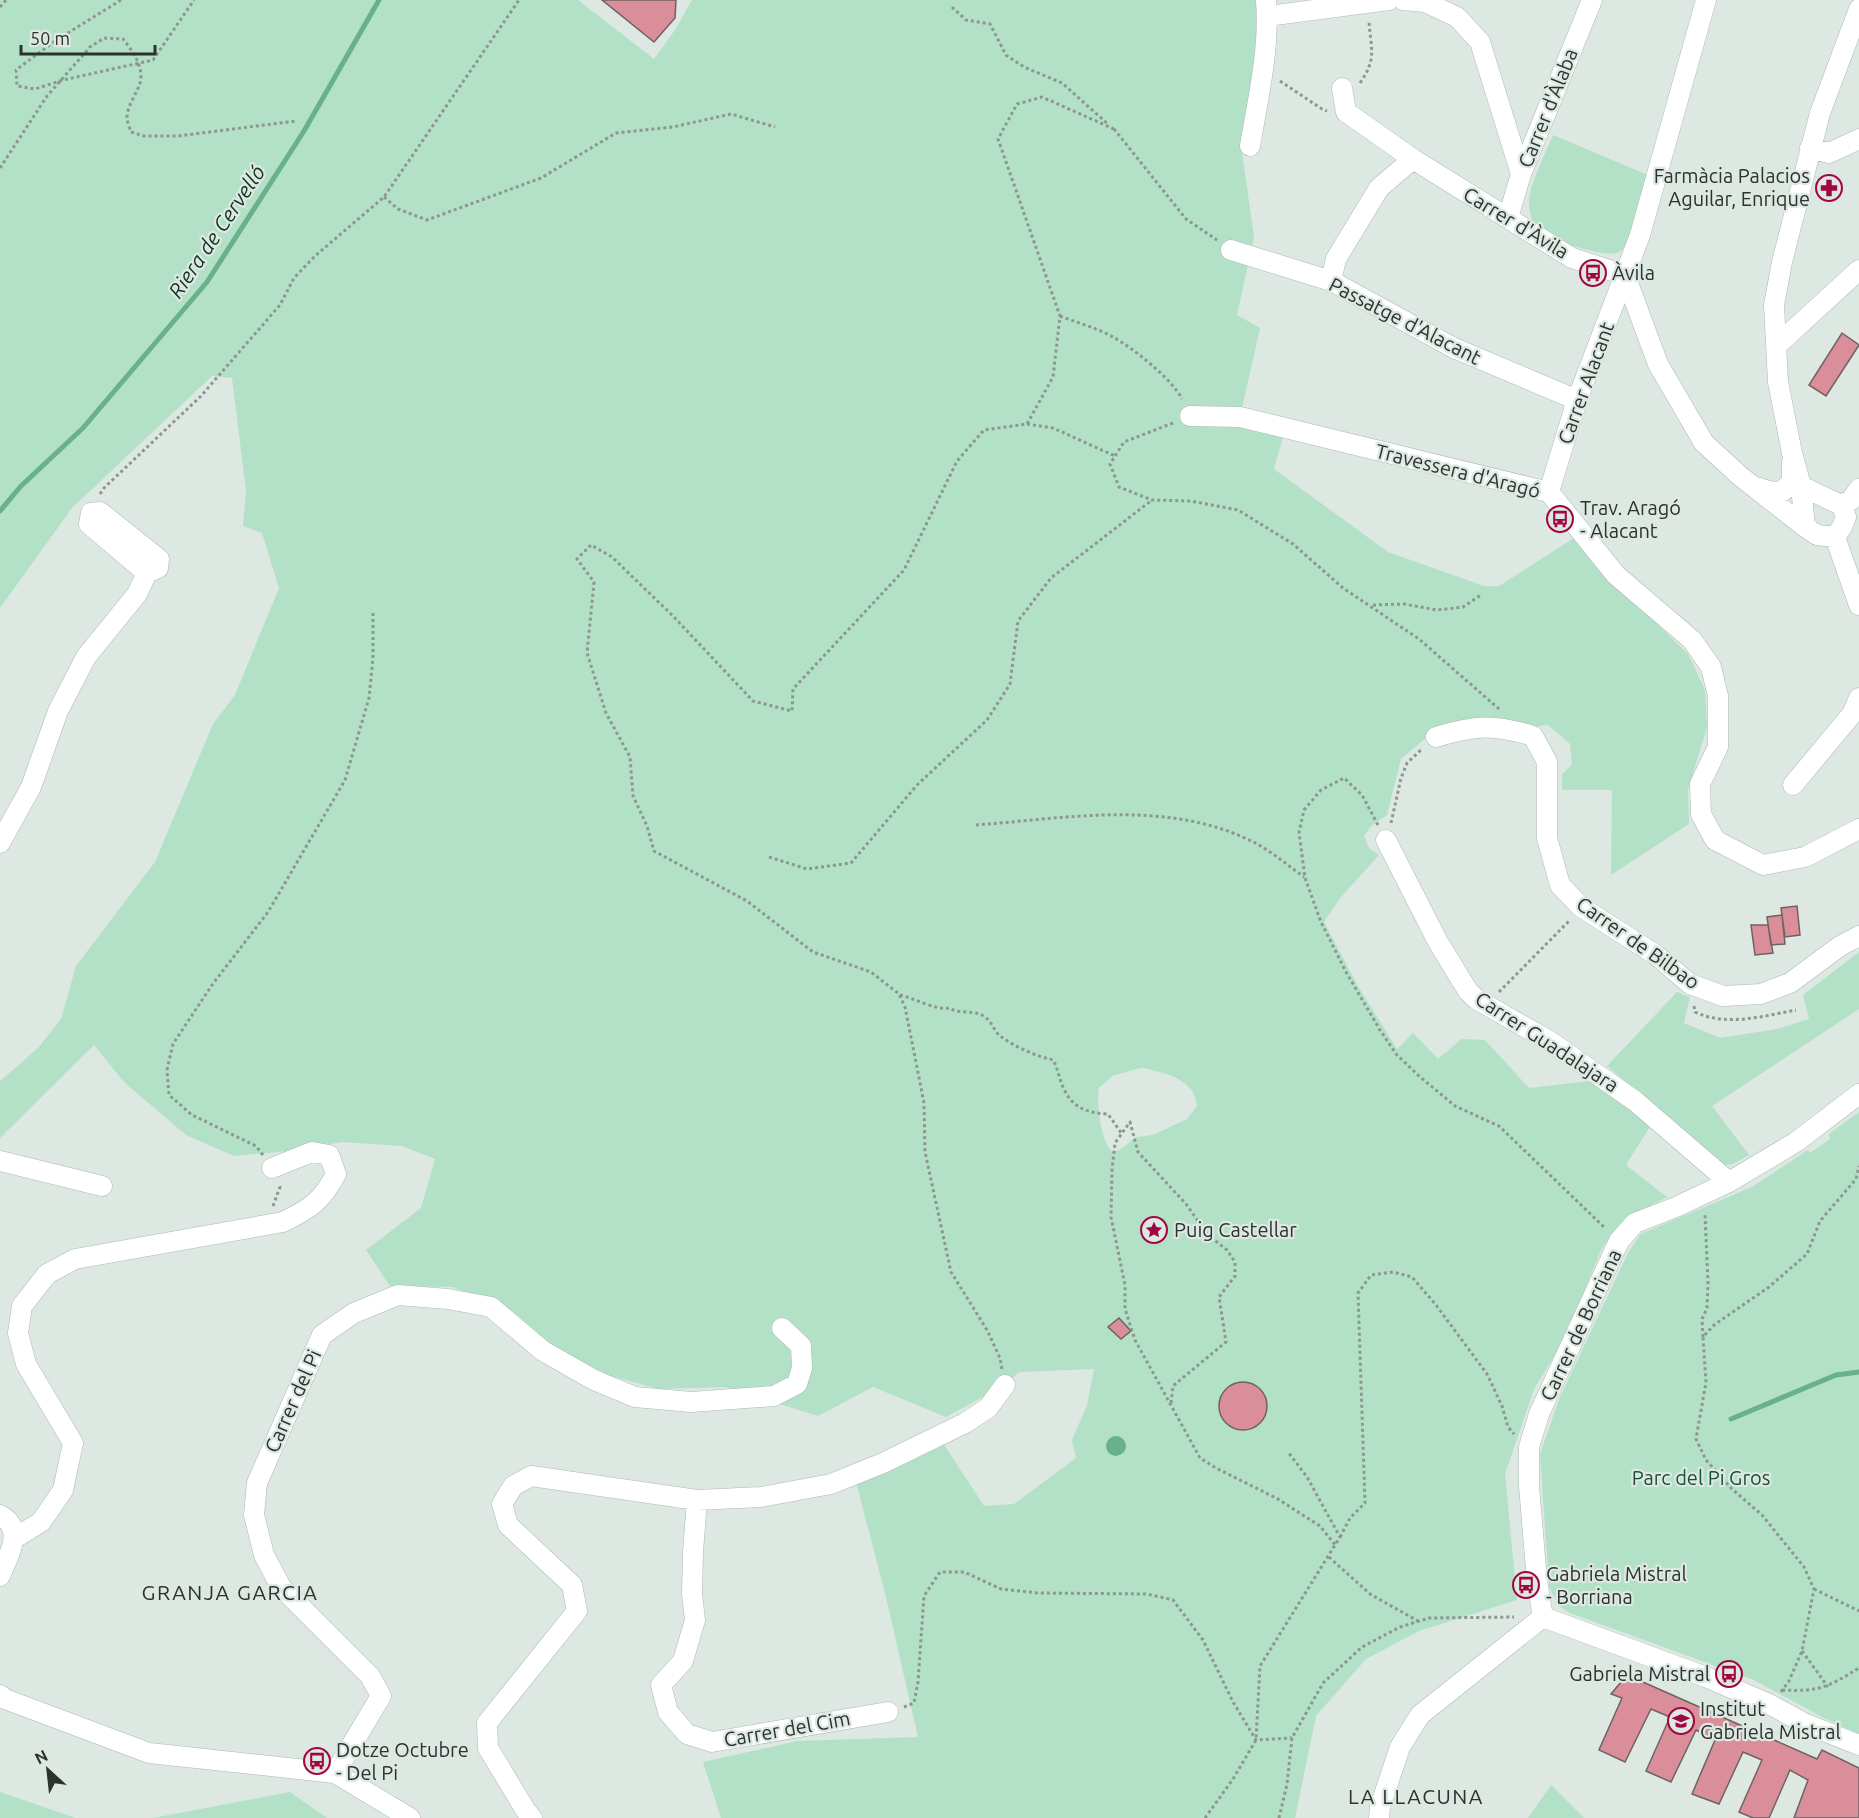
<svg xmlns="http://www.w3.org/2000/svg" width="1859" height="1818" font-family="Ubuntu,sans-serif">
	<rect width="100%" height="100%" fill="#dce8e1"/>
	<path fill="#b3e1c7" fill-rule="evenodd" d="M0,0H578L654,59L675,30L692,0H1263V11L1242,152L1254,237L1237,315L1260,328L1238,426L1283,437L1274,469L1388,552L1484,586H1499L1574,538L1633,601L1688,654L1705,690L1707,727L1688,790L1689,824L1611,875L1612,790H1562V774L1572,765L1570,744L1548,725L1531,727L1482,718L1433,732L1401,759L1387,815L1371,826L1364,836L1369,848L1379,855L1341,897L1324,922L1359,988L1397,1049L1413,1033L1438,1059L1462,1039L1485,1040L1529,1088L1597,1080L1651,1125L1626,1165L1667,1197L1623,1220L1602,1248L1563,1342L1534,1389L1505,1474L1517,1600L1419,1631L1366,1659L1316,1716L1295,1818H721L703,1762L798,1741L918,1737L885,1593L856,1482L943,1443L984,1506L1014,1504L1076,1458L1072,1440L1087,1405L1094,1369L1019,1372L1005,1385L946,1417L873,1387L818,1416L725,1387L659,1389L611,1376L562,1353L504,1311L453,1287L390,1286L366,1250L421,1208L435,1159L402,1146L342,1142L290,1151L234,1156L186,1135L124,1082L94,1045L0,1138V1081L38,1048L61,1019L76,966L155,862L213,724L235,695L279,588L262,533L243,526L246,491L232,378L212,376L72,508L0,608ZM1140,1068H1145C1168,1075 1194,1078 1197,1106L1187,1119L1153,1135L1136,1137L1121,1149L1113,1152C1101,1144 1096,1102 1099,1088L1112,1076ZM1114,1436L1123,1454L1117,1457L1108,1440Z
		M1553,135L1648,175L1627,244C1624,248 1622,251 1617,253C1602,257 1550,240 1538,230C1532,225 1530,212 1529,204C1527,190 1547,150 1553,135Z
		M1859,952V1009L1712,1106L1749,1155L1733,1164L1724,1165L1607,1066L1677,992L1690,997L1684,1023L1720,1038L1777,1029L1809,1019L1803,995Z
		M1859,1112V1734L1822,1717L1754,1680L1570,1613L1559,1606L1549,1587L1540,1454L1560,1397L1629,1251L1641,1234L1752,1187L1808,1150L1810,1153L1830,1139L1829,1134Z
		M1551,1785L1584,1818H1528Z
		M0,1792L76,1818H0Z
		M290,1792L327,1818H153Z"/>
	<path fill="#68b18b" d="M1106 1446a10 10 0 1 1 20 0a10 10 0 1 1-20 0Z"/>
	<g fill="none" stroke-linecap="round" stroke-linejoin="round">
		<path stroke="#68b18b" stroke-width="5" d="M0,511L21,486L83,428L207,282L304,131L379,0
			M1731,1419L1836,1375L1859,1372"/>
	</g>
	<path fill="#da8e9a" stroke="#6f6263" stroke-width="1.5" d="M602,0H676L675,18L654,42Z
		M1842,333L1859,345L1826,396L1809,385Z
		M1797,906L1800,935L1785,937L1781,908Z
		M1782,915L1785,944L1771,945L1767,917Z
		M1751,925H1768L1773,953L1755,955Z
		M1119,1318L1131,1331L1121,1339L1108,1327Z
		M1219 1406a24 24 0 1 1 48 0a24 24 0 1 1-48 0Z
		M1627,1675L1817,1759L1822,1750L1859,1768V1818H1794L1808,1780L1790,1770L1769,1818H1753L1739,1812L1762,1760L1743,1752L1719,1804L1692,1794L1715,1740L1696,1730L1671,1782L1646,1771L1670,1717L1651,1709L1625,1762L1599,1750L1622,1698L1611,1694Z"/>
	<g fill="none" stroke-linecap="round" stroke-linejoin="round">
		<defs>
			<path id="minor" d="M1403,0L1425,2L1457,17L1480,42L1521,174
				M1268,16L1389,0
				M1342,88L1346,112L1413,159L1572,258L1625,275
				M1250,146C1258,98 1270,49 1266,0
				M1810,148L1829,153L1859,139
				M1508,218L1521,174L1592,0
				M1231,250L1331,281L1454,348L1577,400
				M1625,275L1658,364L1704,443L1740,476L1805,527
				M1331,281L1336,259L1379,188L1413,159
				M1776,346L1859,270
				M1190,416L1240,417L1549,492L1616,575L1692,640L1711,667L1718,696V747L1700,784L1701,814L1715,840L1763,865L1805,857L1859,829
				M1801,486L1792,453L1778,382L1774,305L1782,262L1820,113L1859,9
				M1801,486L1841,505L1846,517L1842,527L1835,537L1817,535L1805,527Z
				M1756,487L1773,492L1783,491L1792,481V462
				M1549,492L1577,400L1640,235L1706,0
				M1841,505L1851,500L1859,489
				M100,512L159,559L158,568L147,573L89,524L91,513Z
				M1835,537L1859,605
				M1436,737C1475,725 1494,724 1533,736L1547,762V838L1560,885L1581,907L1656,955L1690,984L1723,996L1761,994L1790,983L1840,946L1859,936
				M1793,785L1852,714L1859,698
				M1386,840L1438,942L1468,991L1476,999L1551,1042L1635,1101L1729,1182
				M0,843L31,787L58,711L86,657L137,594L147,573
				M0,1161L102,1186
				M697,1500L693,1552L692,1594L695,1620L683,1661L661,1685L668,1712L687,1734L712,1742L888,1712
				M0,1515C26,1529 8,1556 0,1576
				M15,1538L41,1522L63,1490L73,1443L26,1364L18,1333L22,1306L47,1274L75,1259L283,1222C310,1209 322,1201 336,1174L329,1155L312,1152L272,1168
				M1543,1617L1537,1581L1529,1486V1447L1539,1414L1619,1241L1635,1223L1676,1207L1729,1182L1796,1142L1859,1094
				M1543,1617L1706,1677L1771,1705L1804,1723L1859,1745
				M0,1695L5,1699L149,1753L335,1773L410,1818
				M335,1773L381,1696L370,1676L281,1587L264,1555L254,1515L257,1483L322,1335L354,1313L398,1295L448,1299L491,1307L543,1351L594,1380L635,1397L691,1402L774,1396L797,1384L802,1368L801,1346L782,1328
				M532,1818L526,1811L488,1748L487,1723L577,1611L572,1585L508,1525L502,1504L513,1486L531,1476L697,1500L761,1497L831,1484L883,1463L965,1423L988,1408L1005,1385
				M1379,1818L1380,1807L1400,1747L1420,1715L1543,1617"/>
		</defs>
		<use href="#minor" stroke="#adb9b2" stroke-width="21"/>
		<path stroke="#8d9691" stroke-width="3" stroke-dasharray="3 3" stroke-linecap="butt" d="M121,0L55,41L16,70L17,86L35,89L63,80L153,60L194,0
			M0,7L6,0
			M952,7L966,20L990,24L1006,55L1024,67L1062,83L1109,125
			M1280,81L1322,109L1327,111
			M1360,83C1377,59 1371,49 1369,22
			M1114,129L1186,219L1217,240
			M0,168L47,96L90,47L104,38L123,39C133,51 146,70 139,86C135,96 127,107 127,118C127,122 130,128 131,132L144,136H178L296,121
			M384,197L398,209L427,220L541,178L616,133L673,127L731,114L775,127
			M1060,316C1078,323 1097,328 1113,337C1133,348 1172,379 1182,399
			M1173,423L1124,442L1110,464L1119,487L1152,500L1191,501L1238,510L1293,544L1343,588L1419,639L1499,709
			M1027,424L1053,428L1115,456
			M100,494L104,488L201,396L280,305L294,278L315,256L384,197L519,0
			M1373,605L1404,604L1437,610L1463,607L1481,595
			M1391,823L1401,778L1407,763L1422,749
			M976,825C1070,818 1172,798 1259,845C1274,854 1289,866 1304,877
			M1378,825L1362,795L1344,778L1321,790L1304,810L1299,832L1305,878L1321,922L1346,972L1380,1030L1396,1054L1419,1076L1455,1106L1499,1126L1605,1228
			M769,857L807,869L851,863L917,785L987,720L1010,684L1018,621L1051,578L1152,500
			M1499,992L1570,920
			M900,995C913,998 938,1011 949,1008C960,1015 975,1009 985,1017C992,1022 994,1031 1000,1036C1015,1047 1036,1056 1053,1060C1058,1069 1059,1078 1063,1087C1072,1108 1087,1113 1108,1114L1122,1134
			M1694,1006L1695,1012C1727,1027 1763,1016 1796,1010
			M263,1155L256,1146L192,1115L169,1095L167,1070L173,1044L212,985L268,912L345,780L369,698L373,658V612
			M273,1206L280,1187L279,1184
			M1703,1337L1702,1319L1707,1308L1708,1283L1705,1214
			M1002,1369L1000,1358L987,1330L951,1272L925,1152L924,1103L905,1007L899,994L871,972L813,952L747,901L654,851L647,826L633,796L630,757L606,713L587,653L594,582L577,559L591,545L612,557L673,616L753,701L792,711L793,689L904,570L957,461L984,430L1027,424L1053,377L1060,316L998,139L1017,104L1042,97L1114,129
			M1171,1403L1173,1386L1226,1342L1219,1297L1235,1276V1262L1227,1250L1207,1234L1186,1204L1138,1152L1130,1122L1115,1143L1112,1170L1111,1217L1125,1285V1309L1135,1340L1200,1458L1216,1468L1278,1499L1320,1526L1336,1546
			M1340,1537L1350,1518L1365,1503L1358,1293L1371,1275L1393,1272L1412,1277L1436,1305L1487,1374L1502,1406L1508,1427L1514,1434
			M1329,1557L1370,1594L1418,1621
			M1814,1589L1859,1611
			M1802,1651L1828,1687
			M1782,1690C1819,1692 1828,1687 1859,1668
			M1781,1692L1789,1681L1802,1651L1814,1589L1804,1567L1762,1515L1732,1489L1706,1460L1696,1439L1706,1382L1703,1337L1714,1325L1769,1287L1807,1254L1820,1221L1856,1179L1859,1166
			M904,1707L914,1703L918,1682L924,1596L940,1572H964L1001,1589L1038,1593L1147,1594L1173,1600L1203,1640L1233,1702L1256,1740L1292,1738
			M1205,1818L1233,1779L1256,1740L1260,1666L1340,1537L1307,1477L1288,1452
			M1279,1818L1287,1784L1292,1738L1323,1683L1362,1647L1400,1627L1429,1618L1514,1617"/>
		<use href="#minor" stroke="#fff" stroke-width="20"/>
	</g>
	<defs>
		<symbol id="pharmacy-ring" viewBox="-11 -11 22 22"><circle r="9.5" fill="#dce8e1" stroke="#a20641" stroke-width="1.5"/><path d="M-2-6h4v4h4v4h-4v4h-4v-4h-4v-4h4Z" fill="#a20641"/></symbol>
		<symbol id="bus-ring" viewBox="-11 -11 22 22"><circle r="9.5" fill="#dce8e1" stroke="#a20641" stroke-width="1.5"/><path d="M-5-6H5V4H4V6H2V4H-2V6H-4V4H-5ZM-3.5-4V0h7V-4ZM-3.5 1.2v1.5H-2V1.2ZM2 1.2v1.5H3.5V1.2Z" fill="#a20641"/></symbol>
		<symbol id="sight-ring" viewBox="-11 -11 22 22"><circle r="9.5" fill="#dce8e1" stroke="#a20641" stroke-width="1.5"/><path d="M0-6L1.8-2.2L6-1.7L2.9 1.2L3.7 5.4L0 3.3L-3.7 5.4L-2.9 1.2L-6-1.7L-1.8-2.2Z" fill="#a20641"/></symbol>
		<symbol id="school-ring" viewBox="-11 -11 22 22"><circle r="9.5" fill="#dce8e1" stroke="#a20641" stroke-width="1.5"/><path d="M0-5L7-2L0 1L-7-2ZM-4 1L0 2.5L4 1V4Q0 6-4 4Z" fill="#a20641"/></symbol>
	</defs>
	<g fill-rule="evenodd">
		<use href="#pharmacy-ring" x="1814" y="173" width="30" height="30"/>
		<use href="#bus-ring" x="1578" y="258" width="30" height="30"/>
		<use href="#bus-ring" x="1545" y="504" width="30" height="30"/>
		<use href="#sight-ring" x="1139" y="1215" width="30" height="30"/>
		<use href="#bus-ring" x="1511" y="1570" width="30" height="30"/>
		<use href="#bus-ring" x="1714" y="1659" width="30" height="30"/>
		<use href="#school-ring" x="1666" y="1706" width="30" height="30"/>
		<use href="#bus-ring" x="302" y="1746" width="30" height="30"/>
	</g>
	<g text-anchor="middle" stroke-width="4.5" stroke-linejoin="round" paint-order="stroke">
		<g font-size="20" fill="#2d322f" stroke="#dce8e1">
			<text transform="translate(1548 108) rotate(-68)" y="7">Carrer d'Àlaba</text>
			<text transform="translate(1516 223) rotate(31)" y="7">Carrer d'Àvila</text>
			<text transform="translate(1405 321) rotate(27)" y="7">Passatge d'Alacant</text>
			<text transform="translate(1586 383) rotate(-70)" y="7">Carrer Alacant</text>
			<text transform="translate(1458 471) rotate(14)" y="7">Travessera d'Aragó</text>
			<text transform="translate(1638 943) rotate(35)" y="7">Carrer de Bilbao</text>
			<text transform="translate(1547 1042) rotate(33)" y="7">Carrer Guadalajara</text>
			<text transform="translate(1581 1325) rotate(-65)" y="7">Carrer de Borriana</text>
			<text transform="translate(293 1401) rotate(-66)" y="7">Carrer del Pi</text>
			<text transform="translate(787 1729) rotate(-10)" y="7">Carrer del Cim</text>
		</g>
		<g font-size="20" fill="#2d322f" stroke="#dce8e1" text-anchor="start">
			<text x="1810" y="183" text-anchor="end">Farmàcia Palacios<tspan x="1810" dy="23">Aguilar, Enrique</tspan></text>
			<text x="1612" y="280">Àvila</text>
			<text x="1580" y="515">Trav. Aragó<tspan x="1580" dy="23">- Alacant</tspan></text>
			<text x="1174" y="1237">Puig Castellar</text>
			<text x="1546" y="1581">Gabriela Mistral<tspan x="1546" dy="23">- Borriana</tspan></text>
			<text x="1710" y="1681" text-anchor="end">Gabriela Mistral</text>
			<text x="1700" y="1716">Institut<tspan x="1700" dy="23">Gabriela Mistral</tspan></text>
			<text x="336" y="1757">Dotze Octubre<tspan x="336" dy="23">- Del Pi</tspan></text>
		</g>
		<g font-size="20" fill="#185137" stroke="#dce8e1">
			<text x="1701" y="1485">Parc del Pi Gros</text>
		</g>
		<g font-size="21" font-style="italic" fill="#103222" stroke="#dce8e1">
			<text transform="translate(217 232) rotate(-56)" y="7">Riera de Cervelló</text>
		</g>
		<g font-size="21" letter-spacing="1.5" fill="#2d322f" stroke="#dce8e1">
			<text x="230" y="1600">GRANJA GARCIA</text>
			<text x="1416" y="1804">LA LLACUNA</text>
		</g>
	</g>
	<g transform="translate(48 1770) rotate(333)" stroke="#dce8e1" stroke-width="4.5" paint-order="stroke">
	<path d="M0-4.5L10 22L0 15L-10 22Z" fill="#2d322f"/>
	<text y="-9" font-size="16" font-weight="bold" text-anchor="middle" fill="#2d322f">N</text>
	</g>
	<path d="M21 45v9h134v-9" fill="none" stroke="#2d322f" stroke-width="3"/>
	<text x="30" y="45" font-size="18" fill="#2d322f" stroke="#dce8e1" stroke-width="4.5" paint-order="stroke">50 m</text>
</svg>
